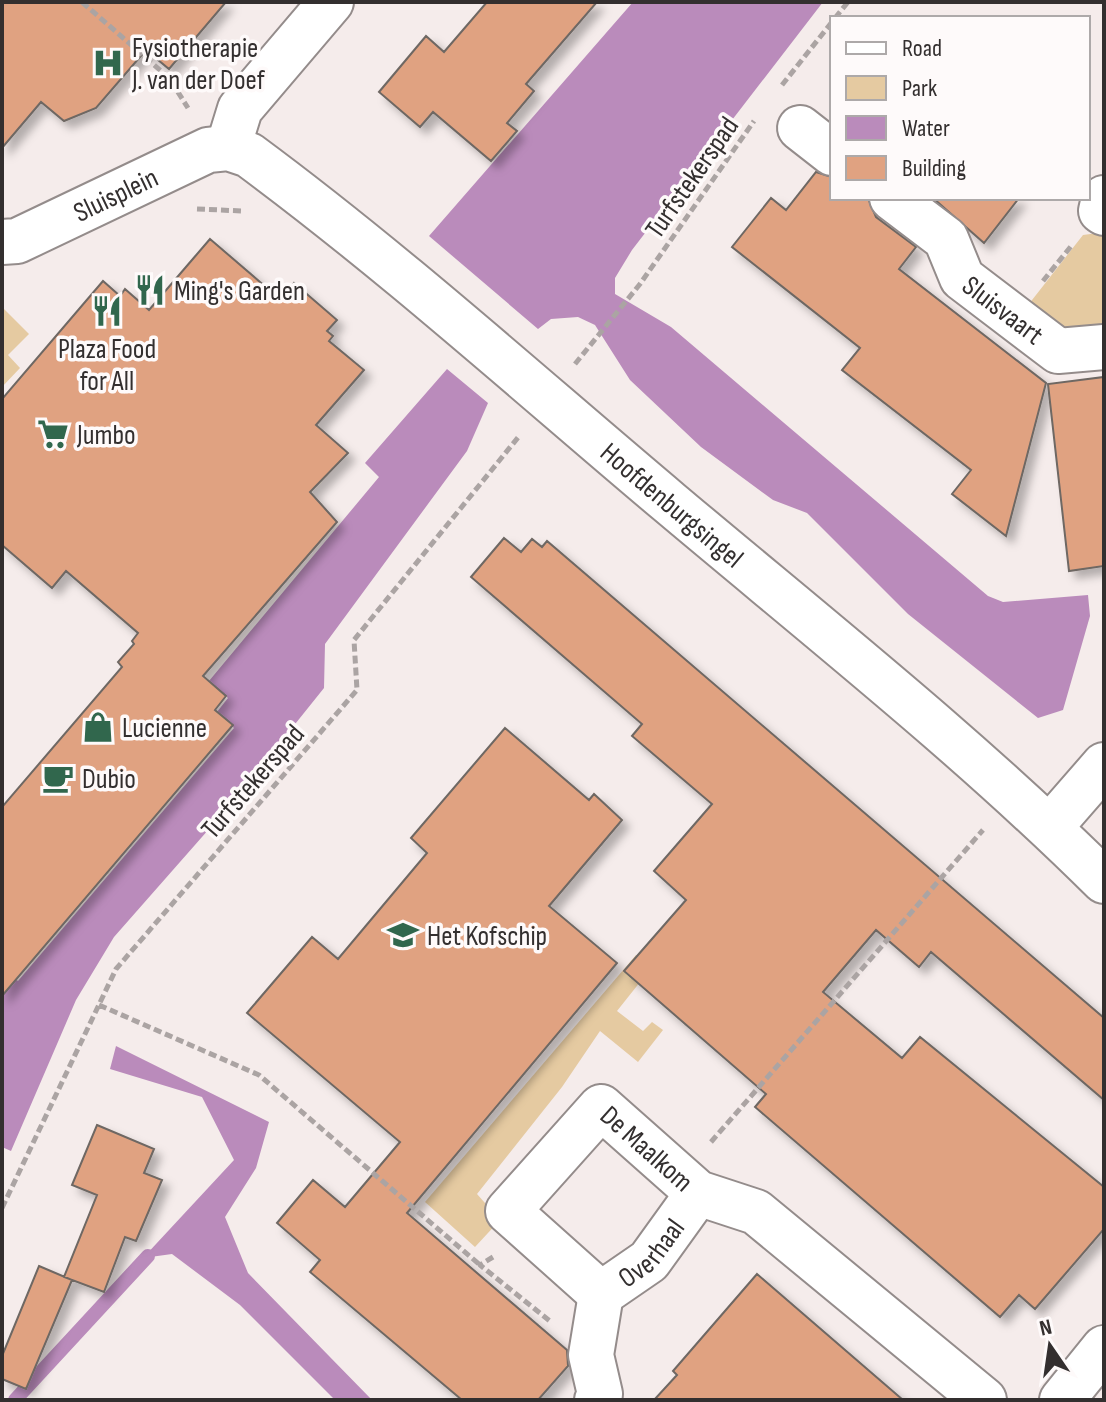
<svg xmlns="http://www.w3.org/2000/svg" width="1106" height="1402" font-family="'Sofia Sans Condensed',sans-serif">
	<defs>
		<filter id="shadow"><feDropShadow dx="7" dy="7" stdDeviation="4" flood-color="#0004"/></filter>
	</defs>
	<rect width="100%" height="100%" fill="#f5eceb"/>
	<path fill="#e5caa1" d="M1098,233L1104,238V330L1060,334L1025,309L1083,235Z
		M2,307L29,334L8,355L20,368L2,387Z
		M636,955L652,967L617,1011L643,1031L652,1022L663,1030L638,1062L600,1031L562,1087L477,1194L500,1220L475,1247L425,1202Z"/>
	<path fill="#ba8bbb" d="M633,2H823L632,250L615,278V294L671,327L988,596L1003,602L1088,595L1090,616L1063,710L1038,718L908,614L807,513L773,500L701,447L630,380L595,325L578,317L551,319L538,329L429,236Z
		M447,369L488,403L467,451L325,644L324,688L231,804L114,937L76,1000L11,1151L2,1147V968L18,981L234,728L217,712L228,698L209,681L379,477L365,463Z
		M116,1046L269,1122L256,1168L225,1217L248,1273L372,1400H335L240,1305L172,1254L143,1258L234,1160L202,1097L110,1069Z"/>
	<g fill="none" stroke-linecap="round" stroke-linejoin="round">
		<path stroke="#ba8bbb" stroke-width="14" d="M15,1400L148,1256"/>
	</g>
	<path fill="#e0a281" stroke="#6e6763" stroke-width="2" filter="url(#shadow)" d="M2,2H226L169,69L146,50L96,108L64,121L41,102L2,148Z
		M487,2H597L526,84L534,91L507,123L517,131L491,161L433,112L420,127L379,92L426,36L444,52Z
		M816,172L832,177V198H868L876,217L916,247L899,269L1046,383L1006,536L952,494L971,470L842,370L860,348L732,247L771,198L786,210Z
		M933,198H1019L984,243Z
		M210,239L281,300L294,283L337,320L327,331L333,336L329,341L364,370L316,425L348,453L310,492L337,522L203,676L226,696L215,710L233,725L2,996V807L122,667L118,662L134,644L132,641L138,633L66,571L52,588L2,545V399L103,281L120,296L125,289L149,310Z
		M1104,377V566L1069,571L1048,384Z
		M504,538L521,552L532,539L542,547L547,541L1104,1018V1100L931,952L919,967L876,930L823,992L902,1058L920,1037L1104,1187V1229L1035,1309L1019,1295L1000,1317L755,1107L766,1094L624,971L686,900L654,871L712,804L632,736L642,724L471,577Z
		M505,728L589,800L594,794L622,820L549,906L617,963L407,1213L567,1350L568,1366L538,1400H462L310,1272L320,1260L277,1223L313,1180L345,1207L400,1142L247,1013L312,937L338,959L427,853L411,838Z
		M97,1125L154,1149L144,1173L162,1180L136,1241L125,1237L104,1292L64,1277L97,1195L72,1185Z
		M39,1266L72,1280L26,1389L2,1379V1356Z
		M757,1274L903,1400H654L677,1375L673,1371Z"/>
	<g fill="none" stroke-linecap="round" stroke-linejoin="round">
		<defs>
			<g id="minor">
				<path d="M800,128L832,153"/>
				<path d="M228,148L240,109L331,2"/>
				<path id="s1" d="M892,198L946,239L962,278L1058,351L1104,347"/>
				<path d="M1104,198L1101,211L1104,213"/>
				<path id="s2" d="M2,242L17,241L208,150L228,148L249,155C395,263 531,386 670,503C816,626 968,746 1104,881"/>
				<path d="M1050,827L1104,765"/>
				<path id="s3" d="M601,1294L508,1211L601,1107L698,1193L756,1212L984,1400"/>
				<path id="s4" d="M597,1400L600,1394L591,1355L601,1294L649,1261L698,1193"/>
				<path d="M1062,1400L1104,1348"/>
			</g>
		</defs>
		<use href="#minor" stroke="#948c8b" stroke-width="48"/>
		<path stroke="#aba4a3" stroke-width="5" stroke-dasharray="8 4" stroke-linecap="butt" d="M82,2L169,78L188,108
			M835,18L848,2
			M782,85L832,22
			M197,209L243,211
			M1043,281L1072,245
			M575,364L640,284L754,121
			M99,1005L259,1075L480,1265
			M711,1142L983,830
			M2,1208L116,969L357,690L354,640L520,435
			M493,1257L480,1265L551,1322"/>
		<use href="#minor" stroke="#fff" stroke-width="44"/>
	</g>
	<defs>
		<symbol id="hospital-bare" viewBox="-9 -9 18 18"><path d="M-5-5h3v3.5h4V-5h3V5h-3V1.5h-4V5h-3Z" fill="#31674d" stroke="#fefafa" stroke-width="2.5" paint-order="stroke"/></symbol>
		<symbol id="restaurant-bare" viewBox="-9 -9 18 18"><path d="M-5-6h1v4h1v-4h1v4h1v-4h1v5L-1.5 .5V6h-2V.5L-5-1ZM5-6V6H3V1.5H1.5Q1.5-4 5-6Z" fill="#31674d" stroke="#fefafa" stroke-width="2.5" paint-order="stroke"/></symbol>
		<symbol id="supermarket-bare" viewBox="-9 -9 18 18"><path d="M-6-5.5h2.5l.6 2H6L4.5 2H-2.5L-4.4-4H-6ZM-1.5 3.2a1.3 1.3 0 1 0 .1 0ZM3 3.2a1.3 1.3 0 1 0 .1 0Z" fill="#31674d" stroke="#fefafa" stroke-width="2.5" paint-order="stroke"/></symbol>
		<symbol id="shop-bare" viewBox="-9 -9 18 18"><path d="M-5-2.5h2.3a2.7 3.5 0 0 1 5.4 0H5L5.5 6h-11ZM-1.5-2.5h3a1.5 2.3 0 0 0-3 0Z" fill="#31674d" stroke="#fefafa" stroke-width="2.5" paint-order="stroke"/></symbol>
		<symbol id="cafe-bare" viewBox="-9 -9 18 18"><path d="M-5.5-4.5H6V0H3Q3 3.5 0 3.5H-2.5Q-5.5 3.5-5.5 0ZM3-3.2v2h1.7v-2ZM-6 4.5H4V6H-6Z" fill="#31674d" stroke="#fefafa" stroke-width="2.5" paint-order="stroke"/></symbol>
		<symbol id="school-bare" viewBox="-9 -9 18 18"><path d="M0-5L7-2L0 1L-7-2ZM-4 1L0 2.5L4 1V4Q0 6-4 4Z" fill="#31674d" stroke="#fefafa" stroke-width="2.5" paint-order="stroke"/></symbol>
	</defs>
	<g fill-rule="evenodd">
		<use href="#hospital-bare" x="86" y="41" width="44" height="44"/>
		<use href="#restaurant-bare" x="128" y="268" width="44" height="44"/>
		<use href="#restaurant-bare" x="85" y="289" width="44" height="44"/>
		<use href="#supermarket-bare" x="31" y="412" width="44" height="44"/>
		<use href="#shop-bare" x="76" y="705" width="44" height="44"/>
		<use href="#cafe-bare" x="36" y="756" width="44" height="44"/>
		<use href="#school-bare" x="381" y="913" width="44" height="44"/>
	</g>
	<g text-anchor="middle" stroke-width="7" stroke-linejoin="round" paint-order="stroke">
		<g font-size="28" fill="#332f2f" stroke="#fefafa" text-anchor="start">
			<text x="132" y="57">Fysiotherapie<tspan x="132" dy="32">J. van der Doef</tspan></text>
			<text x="174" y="300">Ming's Garden</text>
			<text x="107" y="358" text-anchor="middle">Plaza Food<tspan x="107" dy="32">for All</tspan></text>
			<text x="77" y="444">Jumbo</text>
			<text x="122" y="737">Lucienne</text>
			<text x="82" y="788">Dubio</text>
			<text x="427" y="945">Het Kofschip</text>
		</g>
		<g font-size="28" fill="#332f2f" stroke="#fefafa">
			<text transform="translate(691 177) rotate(-55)" y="10">Turfstekerspad</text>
			<text dy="10" stroke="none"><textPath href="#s2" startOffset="124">Sluisplein</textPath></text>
			<text dy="10" stroke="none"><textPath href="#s1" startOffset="162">Sluisvaart</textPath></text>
			<text dy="10" stroke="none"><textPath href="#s2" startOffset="818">Hoofdenburgsingel</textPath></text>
			<text transform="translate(252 781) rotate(-49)" y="10">Turfstekerspad</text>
			<text dy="10" stroke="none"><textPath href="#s3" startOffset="326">De Maalkom</textPath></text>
			<text dy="10" stroke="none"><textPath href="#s4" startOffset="174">Overhaal</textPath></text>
		</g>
	</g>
	<rect width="1106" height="1402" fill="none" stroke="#332f2f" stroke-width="8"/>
	<rect x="830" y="16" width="260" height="184" fill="#fefafa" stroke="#ada9a9" stroke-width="2"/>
	<rect x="846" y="42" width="40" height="12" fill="#ffffff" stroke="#ada9a9" stroke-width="2"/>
	<text x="902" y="56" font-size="24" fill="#332f2f">Road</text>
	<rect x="846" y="76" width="40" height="24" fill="#e5caa1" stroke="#ada9a9" stroke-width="2"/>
	<text x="902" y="96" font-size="24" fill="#332f2f">Park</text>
	<rect x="846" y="116" width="40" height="24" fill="#ba8bbb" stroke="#ada9a9" stroke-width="2"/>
	<text x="902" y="136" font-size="24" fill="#332f2f">Water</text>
	<rect x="846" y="156" width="40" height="24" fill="#e0a281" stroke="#ada9a9" stroke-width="2"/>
	<text x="902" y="176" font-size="24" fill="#332f2f">Building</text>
	<g transform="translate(1050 1346) rotate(347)" stroke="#fefafa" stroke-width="6" paint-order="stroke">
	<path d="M0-6L14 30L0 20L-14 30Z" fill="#332f2f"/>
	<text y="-12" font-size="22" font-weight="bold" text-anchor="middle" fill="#332f2f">N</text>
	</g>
</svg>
